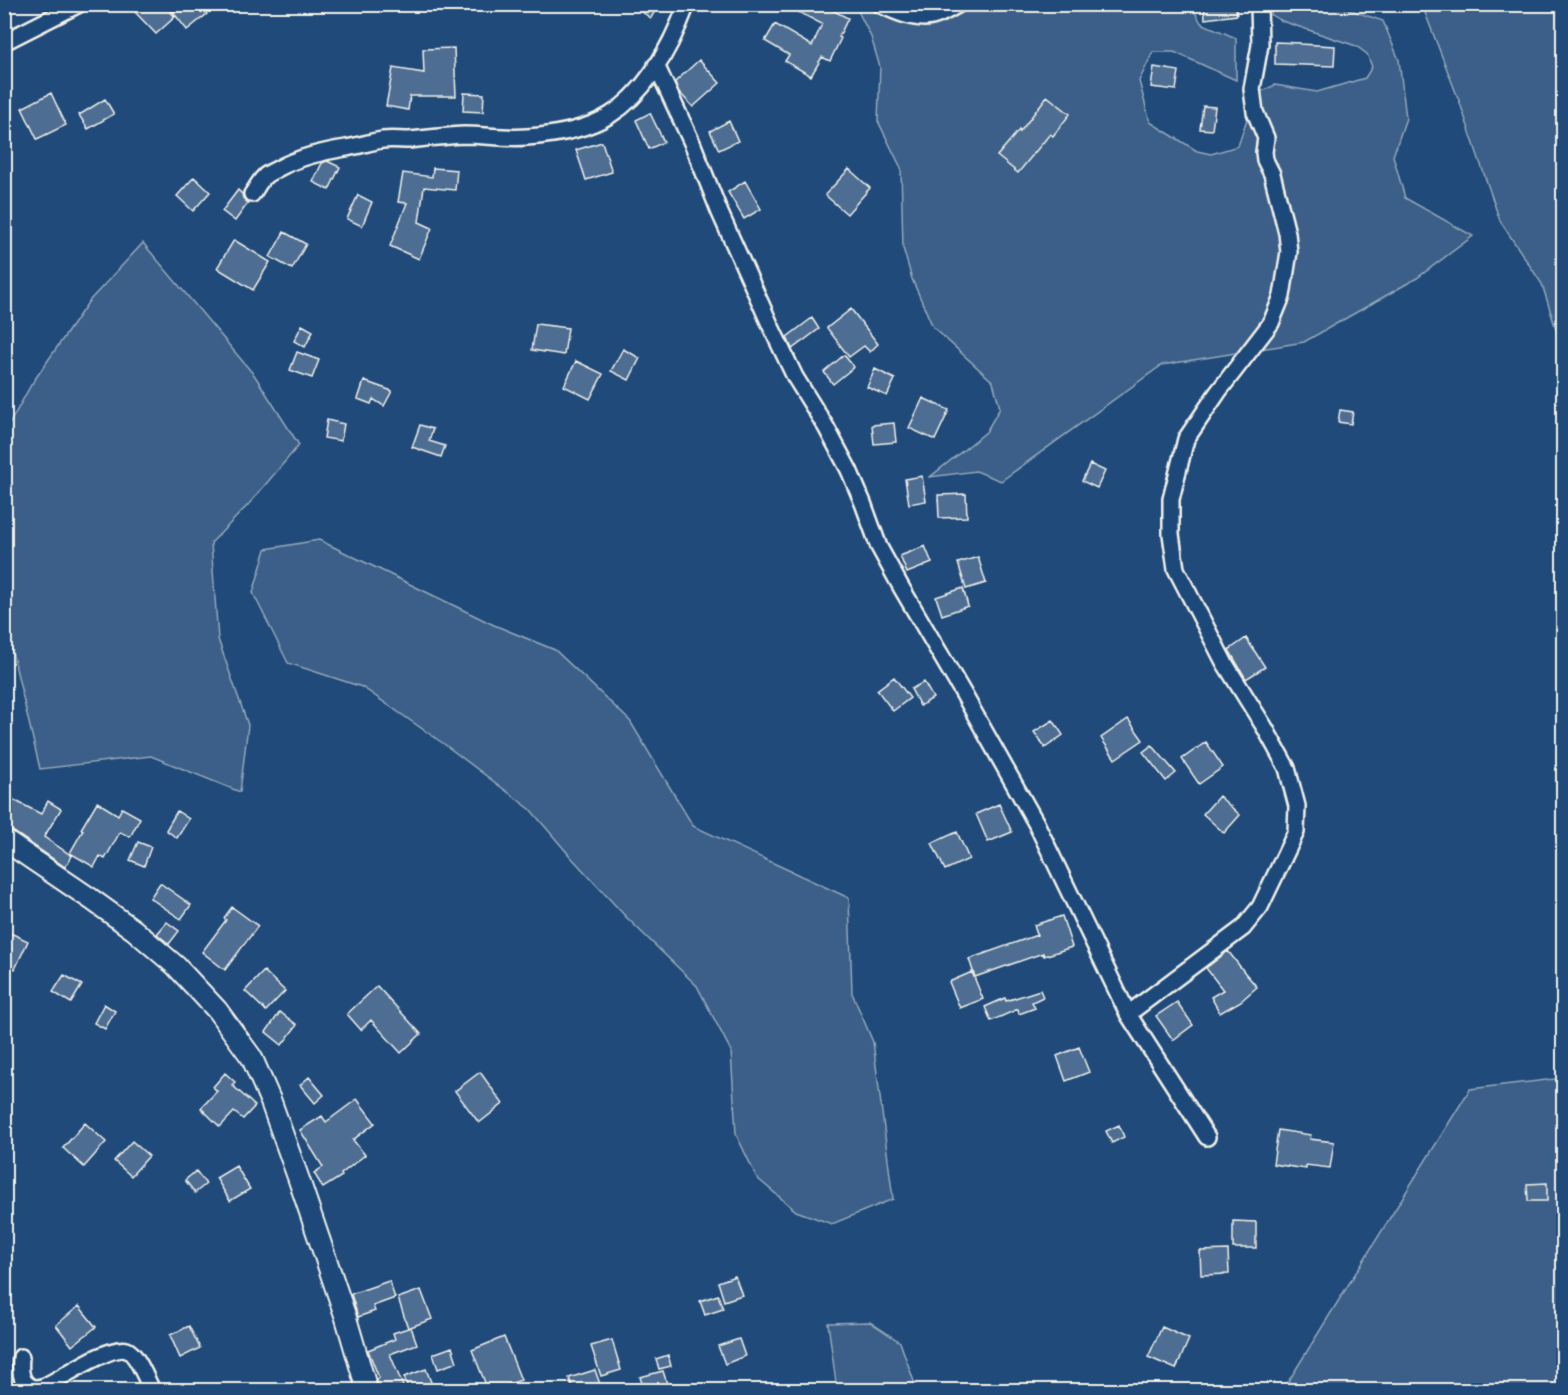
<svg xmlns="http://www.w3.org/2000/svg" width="1568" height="1395" font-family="Sriracha,sans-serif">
	<rect width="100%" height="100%" fill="#1f4a7a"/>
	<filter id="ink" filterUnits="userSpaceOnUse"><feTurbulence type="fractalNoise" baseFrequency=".0167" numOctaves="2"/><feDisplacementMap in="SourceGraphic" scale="12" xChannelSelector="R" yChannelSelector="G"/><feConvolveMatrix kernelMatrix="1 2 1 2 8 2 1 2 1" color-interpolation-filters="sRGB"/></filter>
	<g filter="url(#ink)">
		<path fill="#3a5f88" stroke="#97a8b8" stroke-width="1.5" d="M855,5H1194V10L1201,23L1236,38V80L1174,52H1153L1139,81L1150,122L1197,151L1211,154L1238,146L1253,101L1262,91L1275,85L1317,92L1365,78L1372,67L1367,54L1356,46L1282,21L1253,5H1335L1383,21L1399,60L1406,118L1393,156L1405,198L1473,236L1417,278L1304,342L1162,365L1001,481L976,471L930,477L986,432L1000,408L993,382L933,327L912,279L903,248L901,168L878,121L880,67L871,37Z
			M1422,5H1563V352L1542,284L1500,221L1460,103Z
			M143,243L255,376L299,445L249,504L211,543L218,639L248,725L240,792L151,756L40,769L9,639L5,635V432L31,385L89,301Z
			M319,540L494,625L555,650L630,721L693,826L849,898L852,993L873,1042L893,1199L832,1224L796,1211L757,1178L736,1134L731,1051L697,986L626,917L570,856L530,809L444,744L362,687L288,663L253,593L266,549Z
			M1563,1078V1390H1283L1470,1089Z
			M870,1322L900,1342L917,1390H837L828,1323Z"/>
		<path fill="#4d6e92" stroke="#f4f1e8" stroke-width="1.5" d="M143,4H164L175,17L156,34L135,12Z
			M184,4H200L207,14L187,30L173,12Z
			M630,4H659L651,18Z
			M783,4H820L848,18L839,37L841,38L830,61L822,57L811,76L785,61L789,55L765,41L775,24L812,46L822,24Z
			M1204,4H1235L1237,15L1205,19Z
			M1275,42L1300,43V44L1335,46L1334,66L1275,64Z
			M454,48L456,96H410L408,110L386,106L393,68L424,73L423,49Z
			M699,60L720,83L693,107L679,92L675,82Z
			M1154,67L1179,71L1176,90L1151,87Z
			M51,93L66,125L37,139L22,108Z
			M464,93L484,94L483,112L463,111Z
			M1047,96L1070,114L1053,136L1050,134L1018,173L997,156L1019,130L1020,132Z
			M105,99L114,114L88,129L79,115Z
			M1203,106L1215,107L1212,130L1200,129Z
			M650,113L664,142L649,149L636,120Z
			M729,121L738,141L719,150L710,131Z
			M602,142L612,172L586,180L576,150Z
			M327,161L340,167L329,190L313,182L322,163Z
			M433,168L457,170L455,190L424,187L419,222L432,228L419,259L390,246L407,203L398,202L403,173L432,177Z
			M849,169L870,188L847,214L825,195Z
			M194,177L210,192L193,211L177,196Z
			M745,181L761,209L744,219L728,192Z
			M238,190L242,194L243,198L248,203L235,221L222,211Z
			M358,195L372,202L362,226L347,219Z
			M284,232L306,244L292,269L270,257Z
			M234,240L270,262L253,290L217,268Z
			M851,309L878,344L870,352L864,346L849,357L827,328Z
			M812,318L819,329L792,349L787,337Z
			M536,324L568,328L564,355L532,350Z
			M302,325L313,331L305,347L294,341Z
			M623,349L640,358L629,380L611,371Z
			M297,352L319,360L312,378L290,370Z
			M844,355L854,367L833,384L824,372Z
			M576,361L603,374L590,399L564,386Z
			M875,369L895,379L887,396L867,387Z
			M364,381L392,391L384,406L373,399L371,404L358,399Z
			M923,398L949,410L935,440L909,428Z
			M1340,410L1353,412L1351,424L1338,422Z
			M327,420L344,424L341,441L324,438Z
			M894,423L896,442L874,444L872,425Z
			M420,425L433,429L429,441L445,446L441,457L412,447Z
			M1090,464L1105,471L1097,488L1082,481Z
			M922,476L926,501L909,504L905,479Z
			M966,494L967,517L939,518L938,495Z
			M925,546L932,563L907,573L900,556Z
			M978,557L986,583L966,589L958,563Z
			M963,588L968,606L942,615L936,597Z
			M1246,638L1265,667L1246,679L1229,650Z
			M894,677L910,698L893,711L877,690Z
			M924,682L933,698L920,706L911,689Z
			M1128,719L1143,740L1115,759L1101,738Z
			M1053,720L1063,735L1045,748L1034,732Z
			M1206,742L1223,767L1199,784L1182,759Z
			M1152,745L1176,773L1166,781L1143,752Z
			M4,795L41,814L48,801L61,809L44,837L72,856L65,867L11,830L4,828Z
			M1219,796L1240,815L1224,833L1203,814Z
			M97,802L118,815L122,808L140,818L130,837L120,832L105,859L100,856L94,867L70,853L83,830L81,829Z
			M999,804L1012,832L988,842L976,814Z
			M177,811L189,819L177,838L166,830Z
			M957,832L969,859L945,870L932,843Z
			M138,842L151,847L144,866L130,860Z
			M160,883L191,905L181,919L150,898Z
			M232,907L258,926L225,970L202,952L226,920L224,918Z
			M1062,916L1072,947L1044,956L1043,953L975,977L969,959L1037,935L1034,925Z
			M167,922L179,931L169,944L157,934Z
			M4,930L28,941L15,969L4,963Z
			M1228,951L1245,973L1257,987L1241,1001L1220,1013L1211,997L1223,990L1206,968Z
			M264,971L285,991L266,1011L245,991Z
			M972,972L983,999L960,1008L949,982Z
			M64,975L82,985L71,1003L53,992Z
			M377,986L421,1034L401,1053L371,1020L361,1030L347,1014Z
			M1040,990L1043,997L1032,1002L1035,1008L1019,1014L1018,1009L991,1021L985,1007L1005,998L1006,1001Z
			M1177,1002L1193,1025L1173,1040L1156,1016Z
			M104,1004L115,1011L105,1029L94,1023Z
			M280,1012L297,1025L282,1045L266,1032Z
			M1079,1047L1089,1072L1066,1081L1057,1056Z
			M480,1072L503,1104L479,1123L455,1091Z
			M225,1073L235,1082L232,1085L255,1106L243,1119L234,1112L220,1127L201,1108L217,1091L213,1087Z
			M309,1077L324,1095L315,1103L300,1085Z
			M357,1099L375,1123L353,1140L365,1155L341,1174L342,1176L323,1188L314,1173L323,1167L300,1130L322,1116L326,1122Z
			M85,1123L106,1142L84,1167L63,1148Z
			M1119,1125L1124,1137L1112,1143L1106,1131Z
			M1278,1130L1311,1135L1310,1139L1334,1142L1330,1168L1306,1165V1169L1273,1164Z
			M132,1141L149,1156L131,1176L114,1161Z
			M236,1166L250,1189L230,1201L216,1178Z
			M196,1171L206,1184L195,1193L185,1180Z
			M1547,1183V1201H1528L1527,1184Z
			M1233,1221L1256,1222V1248H1233Z
			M1228,1250L1229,1274L1201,1275L1200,1251Z
			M735,1276L742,1295L724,1301L718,1282Z
			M389,1281L395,1298L373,1306L375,1311L358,1317L351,1294Z
			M421,1290L432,1319L408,1328L398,1298Z
			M718,1295L723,1309L705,1315L700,1301Z
			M79,1306L96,1327L72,1346L56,1325Z
			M189,1326L200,1348L180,1358L170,1335Z
			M411,1327L417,1344L390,1354L403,1386L393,1390H379L376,1379L379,1378L368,1350L395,1339L393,1333Z
			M1162,1327L1189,1339L1176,1369L1148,1357Z
			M504,1337L521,1380L492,1390H488L472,1350Z
			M739,1339L745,1356L725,1364L718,1346Z
			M612,1340L621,1370L601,1376L591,1346Z
			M452,1347L457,1362L438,1369L433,1354Z
			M668,1355L671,1366L659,1369L656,1359Z
			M426,1369L434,1390H409L404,1377Z
			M595,1370L602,1390H574L569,1378Z
			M663,1371L669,1390H644L640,1377Z"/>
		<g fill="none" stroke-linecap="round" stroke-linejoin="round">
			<defs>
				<path id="minor" d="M879,4C894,11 915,21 932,17C941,15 950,9 959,4
					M4,42L79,4
					M656,65L693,145L720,213L773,331L795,377L826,427L849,470L863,503L879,547L901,587L963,693L1036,823L1128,1014L1207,1137
					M252,194C256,189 260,180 265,176C268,173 274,171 277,169C299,157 322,152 346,148C358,146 370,142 382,140C391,139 400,140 409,140C428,138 445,136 464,135C485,135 506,139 527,137C556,135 586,130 610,115C647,92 672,44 687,4
					M1128,1014L1243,928L1260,907L1296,832L1297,806L1287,768L1265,728L1224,662L1176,569L1171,534V499L1186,439L1218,392L1271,323L1282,296L1289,252L1287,233L1272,174L1265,160L1264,152L1266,138L1255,112L1252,89L1260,45L1259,4
					M21,1357C20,1368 19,1385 35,1388C38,1388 42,1387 45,1386C62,1378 111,1344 127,1350C137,1354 147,1381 152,1390"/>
				<path id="tertiary" d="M4,840L91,899L134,930L176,966L217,1010L252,1058L271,1102L298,1177L346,1318L367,1390"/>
			</defs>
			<use href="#minor" stroke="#f4f1e8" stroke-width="20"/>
			<use href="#tertiary" stroke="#f4f1e8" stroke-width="24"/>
			<use href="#minor" stroke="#1f4a7a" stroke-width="15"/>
			<use href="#tertiary" stroke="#1f4a7a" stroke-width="20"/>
		</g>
	</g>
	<rect width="1568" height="1395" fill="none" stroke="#1f4a7a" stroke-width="24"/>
	<rect x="12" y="12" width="1544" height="1371" fill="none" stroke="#f4f1e8" stroke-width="2" filter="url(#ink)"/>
</svg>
